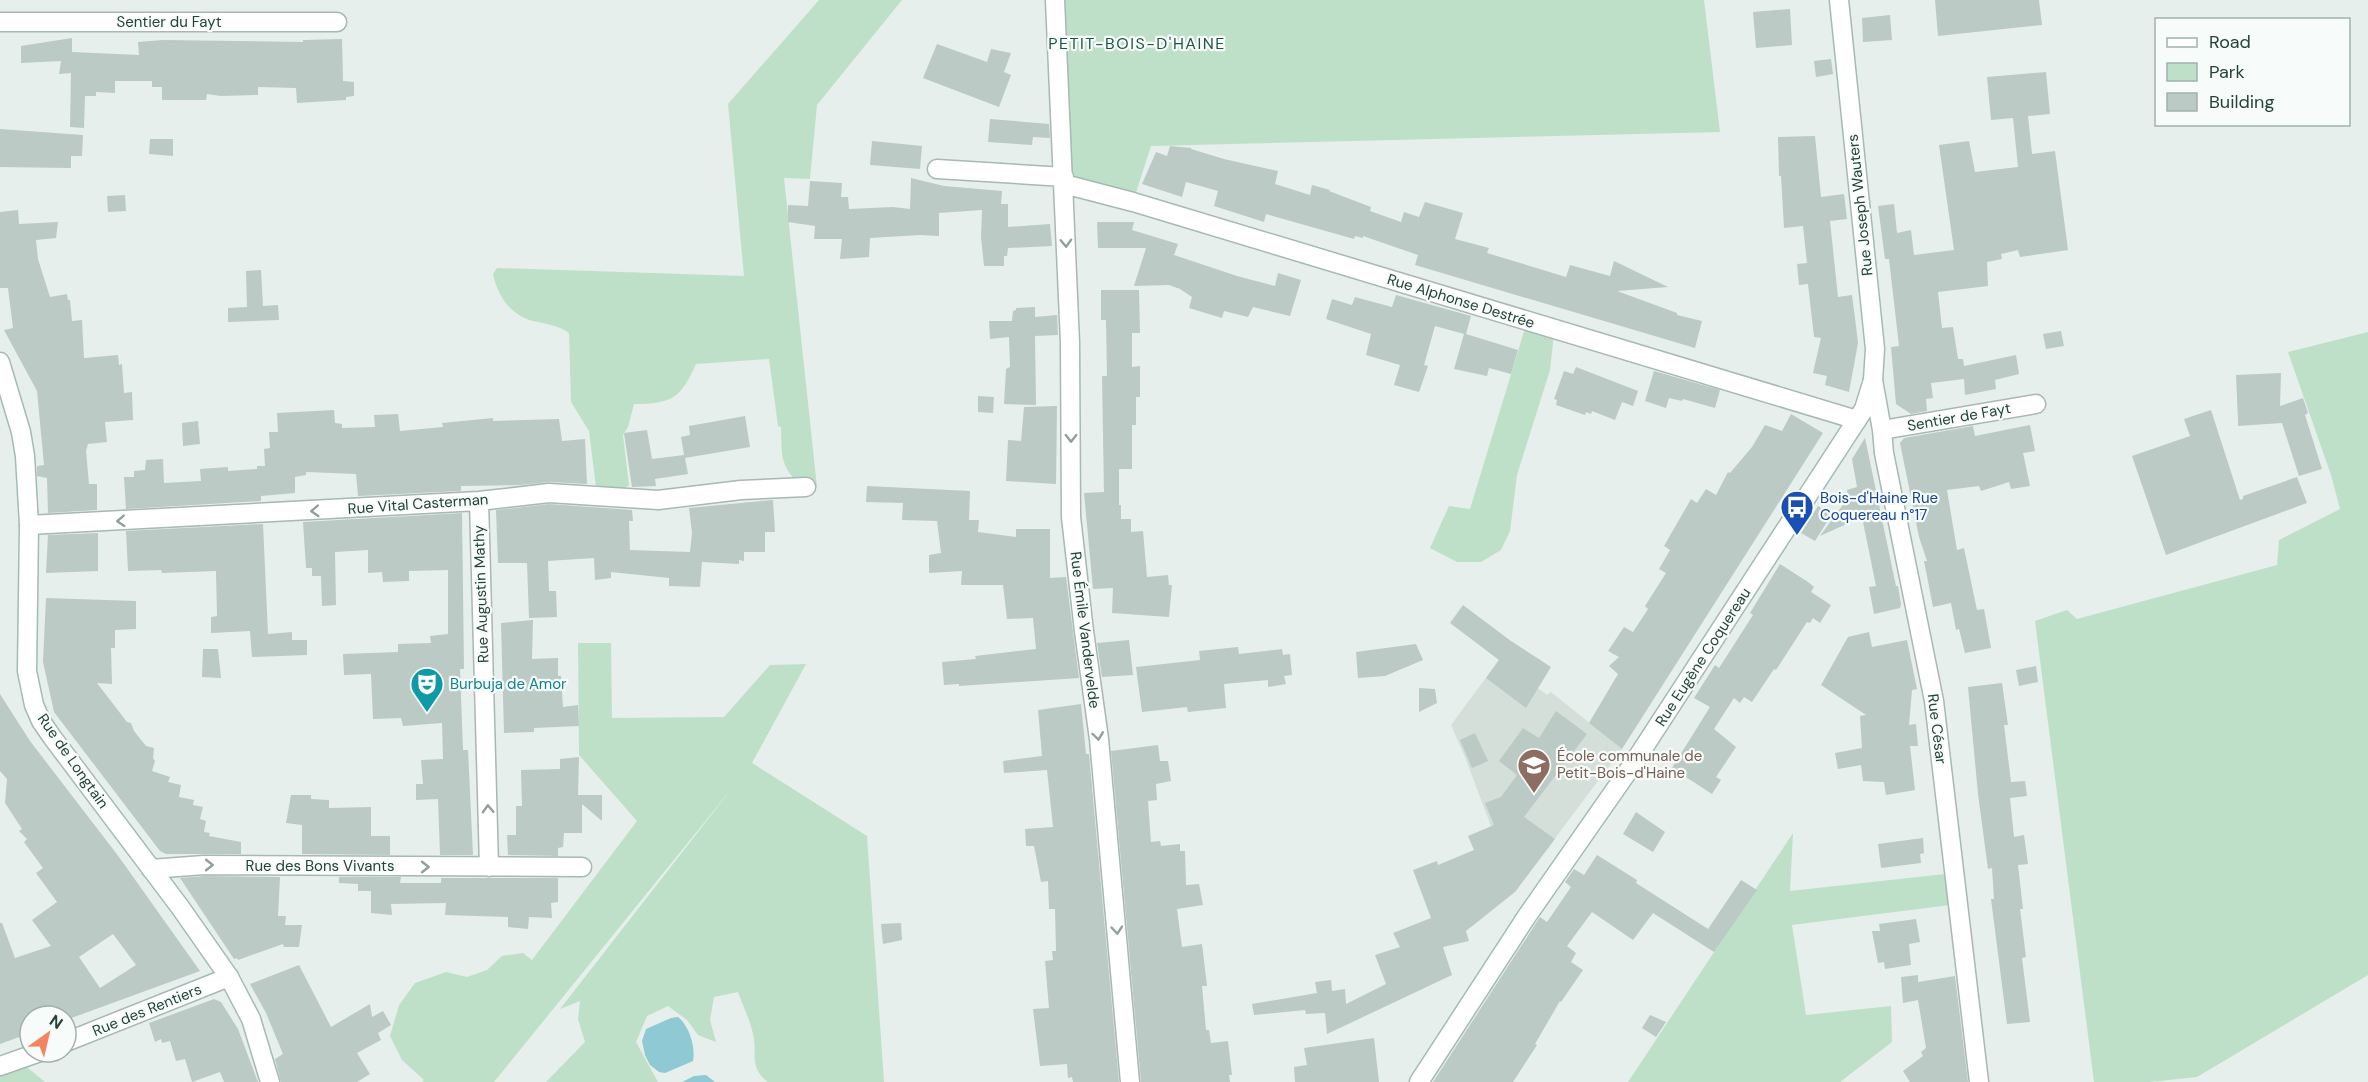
<svg xmlns="http://www.w3.org/2000/svg" width="2368" height="1082" font-family="'DM Sans',sans-serif">
	<rect width="100%" height="100%" fill="#e6efeb"/>
	<path fill="#d4dfda" d="M1499,660L1547,695L1551,692L1622,749L1517,889L1506,866L1465,757L1451,725Z"/>
	<path fill="#bfe0c8" d="M819,0H902L817,105L810,179L784,178L817,487H802C779,465 782,456 781,427L778,426L769,359L696,364C681,398 672,404 634,404L628,427L623,435L629,485C619,495 609,491 596,487L589,431L571,402L569,333C558,325 546,324 533,321C511,316 497,295 493,274L497,268L744,276L728,104Z
		M1055,0H1704L1720,132L1151,146L1133,202L1064,184Z
		M1526,325L1554,334L1550,370L1517,475L1510,531L1501,550L1481,562H1457L1430,548L1449,506L1470,509Z
		M2368,332V975L2197,1077L2150,1082H2094L2035,621L2067,610L2077,619L2277,565L2279,540L2340,509L2331,475L2288,352Z
		M578,643H611L612,718L724,717L770,665L806,664L752,763L867,836L884,1082H768C748,1067 758,1054 753,1034C750,1020 743,1006 738,992L714,997L710,1020L716,1042L698,1035L687,1020L668,1006L647,1016L636,1042L658,1082H546L585,1042L578,1019L580,1001L560,1009L733,787L494,1082H422L424,1080L402,1060L390,1036L399,1005L415,983L446,972L467,977L487,970L502,956L523,953L532,960L637,821L579,755Z
		M1793,833L1790,891L1954,873L1958,904L1792,925L1806,1015L1891,1006L1892,1042L1840,1082H1628Z
		M13,1063L28,1068L45,1082H0V1066Z"/>
	<path fill="#8ec9d4" d="M678,1017C689,1025 696,1048 693,1061L665,1073L659,1072L650,1065L645,1055L642,1041L646,1029L671,1018Z
		M706,1075L715,1082H682L694,1076Z"/>
	<path fill="#bbcac4" fill-rule="evenodd" d="M1935,0H2039L2042,25L1938,36Z
		M1790,9L1792,45L1756,48L1753,12Z
		M1890,15L1892,40L1863,42L1862,18Z
		M72,38V52L139,55L138,42L163,40L303,42V40L342,39L343,81L354,82V96L346,97V100L297,103L296,88L258,87V95L221,96L207,94L206,100H162V87H152V81H115V93L96,92V96H85L84,128L70,127L71,73L59,74L61,61L21,63V46Z
		M937,44L987,62L991,49L1011,53L1004,72L1011,75L999,107L923,78Z
		M1831,59L1833,74L1816,77L1814,61Z
		M2046,72L2050,114L2028,116L2032,154L2055,151L2068,250L2020,257L2018,250L2001,254L2002,259L1987,262L1988,286L1938,292L1942,328L1953,327L1958,359H1963L1964,366L2016,355L2019,374L1995,380L1996,389L1965,395L1964,379L1931,383L1933,398L1926,399L1927,411L1911,414L1896,404L1891,347L1899,346L1889,259H1885L1878,206L1894,204L1897,233L1911,230L1914,255L1954,250L1939,145L1969,141L1975,172L2018,167L2013,118L1991,120L1987,77Z
		M990,119L1049,124L1050,138L1033,137L1032,145L988,142Z
		M0,129L83,135L82,156H71V168L0,167Z
		M1815,136L1821,197L1844,194L1847,219L1830,221L1838,297L1852,295L1856,326L1858,343L1849,392L1825,385L1827,376L1813,373L1821,338L1814,337L1808,284L1799,285L1797,264L1807,263L1803,226L1784,228L1781,176H1779L1778,137Z
		M150,139H173V156L149,154Z
		M872,141L922,146L920,169L870,165Z
		M1170,146L1191,148V149L1224,159L1278,171L1275,184L1310,195L1312,185L1330,190L1329,191L1371,207L1370,211L1401,222L1404,212L1419,217L1425,202L1463,213L1455,239L1489,248L1487,253L1566,277L1570,265L1610,276L1614,261L1668,287L1617,291L1677,313V315L1702,321L1695,348L1415,265L1418,255L1363,236V238L1355,236L1354,239L1266,214L1264,222L1214,206L1218,191L1186,182L1182,197L1142,184L1156,152L1167,156Z
		M911,178L944,186L1002,191L1001,204H1008V227L1050,224L1052,246L1008,248L1007,256H1004V266H984L981,237L982,210L939,213V236L920,235L870,238L869,257L840,259L842,239H814L815,226L788,222V205L808,206L810,181L842,183L841,197H848L849,209L893,207L910,209Z
		M125,195L126,211L108,212L107,196Z
		M18,210L19,224L58,222L56,238L36,240L38,259L50,297L67,294L68,300H70L72,321L82,320L84,358L118,355L119,365L122,364L124,393L132,392L133,420L105,422L107,442L88,444L86,451L89,484H97V510L48,513L47,478L37,476V466L44,465L37,391L4,330L13,328L8,288H0V212Z
		M1097,222H1134L1132,230L1178,244L1174,255L1237,276L1275,286L1278,273L1301,280L1290,316L1253,307L1248,317L1224,311L1222,318L1189,308L1192,297L1180,289L1169,285L1134,286L1146,248H1098Z
		M261,270L263,306L278,305L279,320L228,322V308L247,307L246,271Z
		M1101,290H1139L1140,333H1132V367L1140,366V397H1136V425H1132V469H1119V505H1121V519H1131V532L1143,531L1147,577L1168,575L1169,585H1172L1169,617L1112,613L1113,588L1093,589L1084,493L1104,492L1102,376H1107L1106,320H1101Z
		M1396,295L1471,316L1466,334L1518,350L1511,374L1489,368L1487,376L1454,369L1464,334L1435,326L1424,365L1428,366L1419,392L1394,385L1400,365L1366,355L1371,334L1326,319L1332,299L1352,305L1355,297L1392,307Z
		M1035,307V317L1057,315L1058,335L1035,336L1036,405L1004,404L1006,369L1010,367L1009,337L990,339L989,321H1012L1013,311L1016,310V308Z
		M2061,331L2064,346L2046,349L2043,334Z
		M1576,367L1638,391L1633,406L1622,402L1615,420L1592,411L1591,414L1586,412L1585,415L1556,405L1557,400L1554,399L1564,371L1573,374Z
		M1654,371L1720,390L1715,408L1683,399L1682,401L1669,398L1666,408L1645,401Z
		M2281,373L2280,406L2303,398L2308,413L2305,415L2322,469L2299,476L2282,423L2238,426V421L2236,375Z
		M978,396L994,397L993,413L978,412Z
		M1057,406L1056,484L1006,481L1008,440L1021,441L1024,407Z
		M334,410L335,423L342,424V428L375,427L374,415L398,414L400,431L443,427L442,423L493,418V421L559,419L562,441L585,439L587,484L550,482L520,485L461,486V491L358,496L356,474L306,472V475L295,477V493L261,496V501L126,509L124,477H134V471L145,470L146,460L163,459L164,483L201,481L200,469L228,467V471L257,469V466H265L264,449L270,448L269,432H278L277,413Z
		M2211,410L2240,500L2243,499V496L2297,477L2307,503L2166,555L2132,456L2190,436L2184,419Z
		M1791,414L1823,433L1622,749L1589,723L1618,674L1609,666L1619,657L1608,651L1624,627L1633,632L1648,609L1645,606L1666,573L1659,569L1670,550L1664,546L1691,499L1697,503L1706,489L1716,495L1728,472L1730,473L1752,447L1765,425L1782,431Z
		M745,416L750,447L685,458L688,474L655,479L656,486L632,487L624,433L647,430L652,459L684,455L681,437L690,435L689,426Z
		M198,421L200,444L183,446L182,423Z
		M2030,425L2035,451L2023,453L2030,486L2011,489L2009,482L1981,491L1979,486L1947,490L1957,550L1964,548L1977,610L1984,609L1991,648L1965,653L1959,629L1956,630L1951,603L1933,607L1924,561H1927L1919,537L1900,443L1904,438L1973,426L1975,436Z
		M1865,438L1896,586H1898L1901,604L1900,608L1874,614L1869,587L1876,586L1862,517L1820,536L1848,498L1847,490L1857,487L1852,459Z
		M867,486L970,491L969,520H979L978,532L1016,537V529H1050V578L1066,577L1079,678L959,686V684L944,685L942,662L976,659L975,656L1036,649L1033,618L1007,619L1003,585H961L962,571L929,573V555L941,553L937,521L902,520L903,503L866,502Z
		M773,500L775,532H765V552H744V561L739,560V564L702,562L700,587L669,586V578L611,572V578L595,580L594,558L548,561L549,591H556L557,617L529,618L527,563H498L496,510L549,504L632,510L633,521H629L630,550L690,552L692,533L689,508Z
		M1818,506L1832,514L1815,541L1801,533Z
		M462,513L464,669H460L463,750H468L473,855H440L438,799L416,800V784H423L421,760L443,759L442,723L403,726L401,718L373,719L371,674L344,675L343,654L398,652V644L431,643L430,636L448,634V570L409,571V581L383,582L382,572L368,573V550L335,552L336,605L322,606L321,576H312V568H306L303,522Z
		M263,524L268,634L292,632V640H307V655L252,657L250,631L211,633V617L217,616L216,571L162,573L161,570L128,571L126,531Z
		M98,533V571L46,573L48,535Z
		M1780,564L1808,582L1814,587L1811,592L1831,605L1820,623L1813,618L1810,623L1807,622L1776,670L1774,669L1752,702L1744,697L1740,703L1734,698L1714,729L1736,747L1716,777L1721,780L1712,794L1672,768L1710,707L1694,698L1715,665L1719,668L1753,615L1750,613Z
		M46,598L136,601V629L115,630V648H111L112,684L97,683L127,722L131,723L134,731L146,746L154,748L153,758L155,761L152,771L170,777L168,782L181,785L179,797L194,800L193,805L203,807L200,819L206,821L204,832L210,833L209,836L241,842V854H166L160,851L54,712L43,662Z
		M1463,605L1511,641L1551,667L1526,708L1486,678L1499,660L1450,623Z
		M533,620L532,659L558,658V676H561L563,707L578,705L579,726L534,728V732L504,733L501,623Z
		M1869,632L1872,647L1907,640L1917,689L1912,690L1909,725L1916,724L1918,746H1910L1915,790L1886,795L1884,782L1863,781L1861,765L1838,769L1835,753L1862,748L1860,716L1866,715L1821,685L1848,637Z
		M1129,640L1133,675L1102,677L1097,643Z
		M1416,644L1423,660L1385,676L1358,678L1356,652Z
		M1238,647L1239,654L1282,649L1283,655L1290,654L1292,675L1284,676L1286,684L1268,687V680L1224,684L1226,708L1188,712L1187,707L1142,712L1136,667L1200,660L1199,651Z
		M203,649H218L221,678L202,677Z
		M2036,666L2038,682L2019,686L2016,670Z
		M2002,683L2008,725H2004L2011,782L2025,781L2027,796L2010,798L2014,837L2024,835L2028,864L2018,865L2023,909H2020L2026,957L2022,958L2030,1022L2007,1024L1991,899H1994L1992,868L1988,869L1978,794L1968,687Z
		M1419,688L1435,689L1437,703L1419,712Z
		M0,694L30,741L119,857L200,971L66,1020V1016H30V1033L0,1044V923H2L15,958L51,946L32,920L57,902L36,873L43,868L24,842L27,839L19,831L22,829L5,803L7,779L0,771ZM113,934L136,965L100,988L79,957Z
		M1081,704L1086,754H1089L1119,1082H1073L1072,1077L1068,1078L1067,1064L1040,1066L1033,1009L1049,1008L1045,961L1053,960L1052,951H1056L1055,909H1049L1048,881L1041,882L1034,846H1026L1025,829L1053,827L1047,770L1004,773L1003,761L1042,756L1038,710Z
		M1556,711L1587,734L1524,817L1555,839L1515,892L1466,931L1469,941L1443,947L1452,975L1327,1034L1325,1013L1306,1014L1305,1010L1254,1015L1252,1004L1317,993L1315,982L1331,980L1332,991L1345,989L1346,1004L1386,984L1375,955L1400,947L1393,933L1431,918L1413,870L1437,861L1438,865L1474,850L1468,836L1494,825L1485,803L1501,797L1517,775L1499,761L1523,728L1539,738Z
		M1475,733L1488,761L1472,768L1460,740Z
		M1158,745L1160,761H1168L1171,781L1156,784L1157,800L1148,801L1151,842L1160,841L1161,846L1180,844V851H1185L1186,885L1199,884L1203,905L1177,909L1182,947L1202,944L1207,986H1202L1206,1030H1209L1211,1043L1228,1041L1232,1075H1229L1230,1082H1141L1111,751Z
		M579,757L578,795H602V821L582,804V833H564L563,847L558,848V856L508,855L507,835H516V806H522L521,770L560,769V759Z
		M291,795H311V799L329,800V808L371,807V836H390V855L302,854V825L286,823Z
		M1636,812L1665,832L1653,852L1623,834Z
		M1923,838L1924,853L1920,854L1921,863L1881,868L1878,844Z
		M1597,855L1637,880L1636,883L1708,929L1741,880L1757,890L1714,952L1653,913L1633,940L1592,912L1567,946L1576,953L1571,962L1583,970L1561,1002L1560,1001L1535,1044L1537,1045L1513,1082H1433L1540,917L1547,922L1571,887L1565,882L1574,869L1584,875Z
		M204,876L280,877L278,916H286L285,925H302L299,947H284L283,944L238,960L237,958L234,959L180,878Z
		M339,877H401L400,883H441V878H558V902L551,903L552,918L529,917L528,929L508,927V917L445,915L446,903L391,904L392,915L371,913V891H358V884L339,883Z
		M1916,919L1920,942L1909,944L1911,965L1885,969L1884,962L1878,963L1872,931H1880L1879,924Z
		M901,923L902,940L883,944L881,924Z
		M299,965L331,1027L370,1004L372,1017L383,1011L391,1025L378,1033L381,1040L357,1053L370,1074L357,1082H281L275,1059L283,1054L266,1013L250,984Z
		M1918,975V982L1955,976L1968,1082H1910L1903,1071L1923,1056L1921,1052L1926,1048L1918,1000L1903,1003L1901,977Z
		M214,999L221,1002L238,1029L258,1082H224L220,1072L192,1082L185,1059L176,1061L170,1041L162,1043L161,1039L155,1042L149,1023Z
		M1650,1015L1666,1022L1656,1037L1642,1028Z
		M1374,1038L1379,1082H1295L1294,1067L1307,1065L1304,1048Z"/>
	<g fill="none" stroke-linecap="round" stroke-linejoin="round">
		<defs>
			<path id="street" d="M1055,0L1070,343L1071,517L1084,631L1099,739L1130,1082
				M0,22H337
				M937,169L1064,177
				M1064,184L1133,202L1857,420
				M1873,380L1882,430L1884,453L1934,701L1979,1082
				M1882,430L2036,404
				M479,501L489,867
				M29,525L479,501L549,493L658,500L741,490L806,487
				M151,869L204,865L582,867
				M66,1042L229,977
				M0,1066L40,1052"/>
			<path id="secondary" d="M0,362L21,432L25,456L29,525L27,671L34,705L41,721L52,737L180,907L229,977L251,1019L270,1082
				M1419,1082L1527,916L1633,764L1864,409L1873,380L1875,349L1839,0"/>
		</defs>
		<use href="#street" stroke="#a8b8b2" stroke-width="21"/>
		<use href="#secondary" stroke="#a4bbb3" stroke-width="21"/>
		<use href="#street" stroke="#fff" stroke-width="18"/>
		<use href="#secondary" stroke="#fff" stroke-width="18"/>
	</g>
	<defs><path id="oneway-chevron" d="M-2-3.5L2.5 0L-2 3.5" fill="none" stroke-width="1.6" stroke-linecap="round" stroke-linejoin="round" transform="scale(1.5)"/></defs>
	<g stroke="#92a09c">
		<use href="#oneway-chevron" transform="translate(1066 243) rotate(88)"/>
		<use href="#oneway-chevron" transform="translate(1071 438) rotate(90)"/>
		<use href="#oneway-chevron" transform="translate(315 511) rotate(177)"/>
		<use href="#oneway-chevron" transform="translate(121 521) rotate(177)"/>
		<use href="#oneway-chevron" transform="translate(1098 736) rotate(82)"/>
		<use href="#oneway-chevron" transform="translate(488 809) rotate(-92)"/>
		<use href="#oneway-chevron" transform="translate(209 865)"/>
		<use href="#oneway-chevron" transform="translate(425 867)"/>
		<use href="#oneway-chevron" transform="translate(1117 930) rotate(85)"/>
	</g>
	<defs>
		<symbol id="bus-pin" viewBox="-11 -11 22 30"><path d="M0 17L-7.5 6A9.5 9.5 0 1 1 7.5 6Z" fill="#1a4fb4" stroke="#f7fbf9"/><path d="M-5-6H5V4H4V6H2V4H-2V6H-4V4H-5ZM-3.5-4V0h7V-4ZM-3.5 1.2v1.5H-2V1.2ZM2 1.2v1.5H3.5V1.2Z" fill="#fff"/></symbol>
		<symbol id="theatre-pin" viewBox="-11 -11 22 30"><path d="M0 17L-7.5 6A9.5 9.5 0 1 1 7.5 6Z" fill="#0f9aa8" stroke="#f7fbf9"/><path d="M-5-5.5Q0-4 5-5.5V0Q5 5 0 6Q-5 5-5 0ZM-3.3-2.5H-1v1.5H-3.3ZM1-2.5H3.3v1.5H1ZM-2.8 1Q0 5.5 2.8 1Z" fill="#fff"/></symbol>
		<symbol id="school-pin" viewBox="-11 -11 22 30"><path d="M0 17L-7.5 6A9.5 9.5 0 1 1 7.5 6Z" fill="#8d6e63" stroke="#f7fbf9"/><path d="M0-5L7-2L0 1L-7-2ZM-4 1L0 2.5L4 1V4Q0 6-4 4Z" fill="#fff"/></symbol>
	</defs>
	<g fill-rule="evenodd">
		<use href="#bus-pin" x="1778" y="488" width="38" height="52"/>
		<use href="#theatre-pin" x="408" y="665" width="38" height="52"/>
		<use href="#school-pin" x="1515" y="746" width="38" height="52"/>
	</g>
	<g text-anchor="middle" stroke-width="4.5" stroke-linejoin="round" paint-order="stroke">
		<g font-size="15" fill="#24423a" stroke="#f7fbf9">
			<text x="169" y="27">Sentier du Fayt</text>
			<text transform="translate(1860 205) rotate(-96)" y="5">Rue Joseph Wauters</text>
			<text transform="translate(1461 301) rotate(17)" y="5">Rue Alphonse Destrée</text>
			<text transform="translate(1959 417) rotate(-10)" y="5">Sentier de Fayt</text>
			<text transform="translate(418 504) rotate(-4)" y="5">Rue Vital Casterman</text>
			<text transform="translate(481 594) rotate(-92)" y="5">Rue Augustin Mathy</text>
			<text transform="translate(1085 630) rotate(83)" y="5">Rue Émile Vandervelde</text>
			<text transform="translate(1703 657) rotate(-57)" y="5">Rue Eugène Coquereau</text>
			<text transform="translate(1937 729) rotate(83)" y="5">Rue César</text>
			<text transform="translate(73 761) rotate(55)" y="5">Rue de Longtain</text>
			<text x="320" y="871">Rue des Bons Vivants</text>
			<text transform="translate(147 1010) rotate(-22)" y="5">Rue des Rentiers</text>
		</g>
		<g font-size="15" fill="#164399" stroke="#f7fbf9" text-anchor="start">
			<text x="1820" y="503">Bois-d'Haine Rue<tspan x="1820" dy="17">Coquereau n°17</tspan></text>
		</g>
		<g font-size="15" fill="#0d838f" stroke="#f7fbf9" text-anchor="start">
			<text x="450" y="689">Burbuja de Amor</text>
		</g>
		<g font-size="15" fill="#785e54" stroke="#f7fbf9" text-anchor="start">
			<text x="1557" y="761">École communale de<tspan x="1557" dy="17">Petit-Bois-d'Haine</tspan></text>
		</g>
		<g font-size="16" letter-spacing="1.5" fill="#1f5548" stroke="#f7fbf9">
			<text x="1137" y="49">PETIT-BOIS-D'HAINE</text>
		</g>
	</g>
	<rect x="2155" y="18" width="195" height="108" fill="#f7fbf9" stroke="#a3b1ad" stroke-width="1.5"/>
	<rect x="2167" y="38" width="30" height="9" fill="#ffffff" stroke="#a3b1ad" stroke-width="1.5"/>
	<text x="2209" y="48" font-size="18" fill="#24423a">Road</text>
	<rect x="2167" y="63" width="30" height="18" fill="#bfe0c8" stroke="#a3b1ad" stroke-width="1.5"/>
	<text x="2209" y="78" font-size="18" fill="#24423a">Park</text>
	<rect x="2167" y="93" width="30" height="18" fill="#bbcac4" stroke="#a3b1ad" stroke-width="1.5"/>
	<text x="2209" y="108" font-size="18" fill="#24423a">Building</text>
	<g transform="translate(48 1034) rotate(34)"><circle r="28" fill="#f7fbf9" stroke="#a3b1ad" stroke-width="1.5"/>
	<path d="M0-4.5L10 22L0 15L-10 22Z" fill="#f4845f"/>
	<text y="-9" font-size="16" font-weight="bold" text-anchor="middle" fill="#24423a">N</text>
	</g>
</svg>
